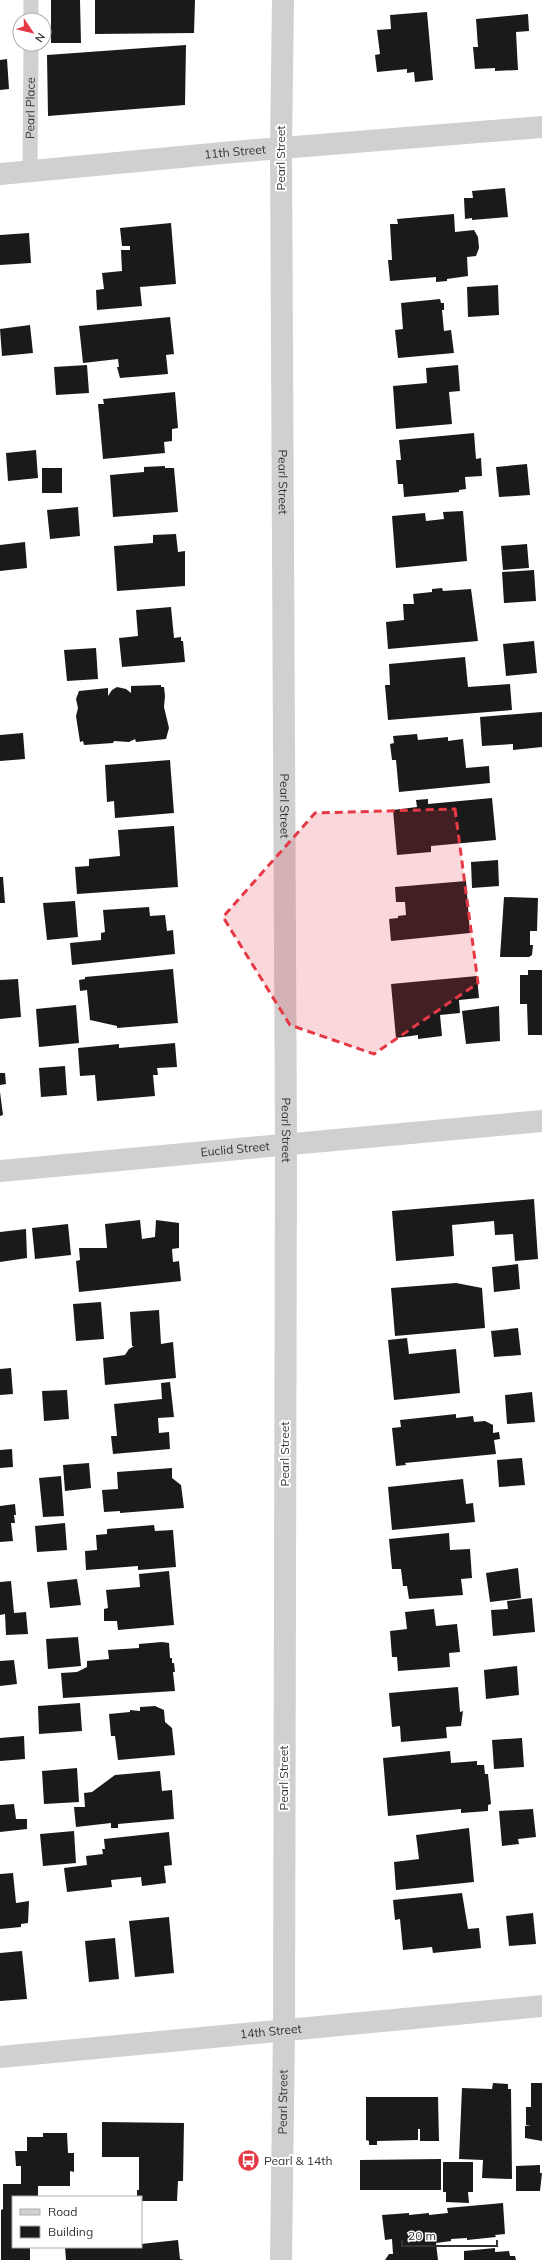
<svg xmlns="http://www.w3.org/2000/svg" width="542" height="2260" font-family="Mulish,sans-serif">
	<rect width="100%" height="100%" fill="#fff"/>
	<path fill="#1a1a1a" d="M51,0H80L81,43H51Z
		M95,0H195L194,33L95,34Z
		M427,12L433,80L415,82L414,72L407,73V69L377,72L375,55L380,54L377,30L391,29L390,15Z
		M528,14L529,31L516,32L518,70L495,71V68L475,69L473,47H478L476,19Z
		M186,45L185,105L48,116L47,55Z
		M7,59L9,89L0,90V60Z
		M505,188L508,217L472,220V218L465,219L464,198H473L472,191Z
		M454,214L455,232L474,230L478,237L479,248L476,256L467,257L468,276L447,279V281L436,282V277L390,281L388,260H392L390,224H398L397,219Z
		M171,223L176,284L140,287L142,306L97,310L96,290L104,289L102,273L122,271L121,250H130V246H122L120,228Z
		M29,233L31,263L0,265V235Z
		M498,285L499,315L468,317L467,287Z
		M440,299L441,303H444V310H442L444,331L451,330L454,353L398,358L395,330L403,329L401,303Z
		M170,317L174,354L166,355L168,374L120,378L117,367H119L118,359L83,363L79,326Z
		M30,325L33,353L2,356L0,329Z
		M87,365L89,393L56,395L54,367Z
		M458,365L460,391L449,392L452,424L396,429L393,386L427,383L426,368Z
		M175,392L178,428L172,429V441L164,442L165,453L103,459L98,404H104L103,399Z
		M474,433L476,459L481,458L482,476L465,477L466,489L459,490V492L404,497L403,484H398L396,460H401L399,440Z
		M36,450L38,478L8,481L6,453Z
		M527,464L530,495L499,497L496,467Z
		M165,466V468H174L178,512L113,517L110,475L144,472V467Z
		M42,468H62V493H42Z
		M78,507L80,536L50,539L47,510Z
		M463,511L467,561L396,568L392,516L425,513L426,521L444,519L443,512Z
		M176,534L178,552L185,551V586L117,591L114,546L153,543V535Z
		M25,542L27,568L0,571V545Z
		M527,544L529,568L503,570L501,546Z
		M534,570L536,601L504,603L502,572Z
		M442,588L443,591L471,589L478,641L388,649L386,622L404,620L403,604H414L413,594L432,592V589Z
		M171,607L174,638L181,637V641H183L185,662L122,667L119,638L138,636L136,610Z
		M534,641L537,673L506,676L503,644Z
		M96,648L98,679L67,681L64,650Z
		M465,657L468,687L510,684L512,710L388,720L385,685H390L389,664Z
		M161,685V687H164L165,696L164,707L169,728L166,739L136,742L135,739L129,742L114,741L113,743L84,745L83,741L80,742L76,716L78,708L76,699L79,691L108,688V696L112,690L117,687L126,689L131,693V686Z
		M542,712V747L513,750V744L482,746L480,717Z
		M23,733L25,759L0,761V735Z
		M417,734L418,740L448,737V741L463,739L466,768L489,766L490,783L399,792L396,760H392L390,744L394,743L393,736Z
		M170,760L174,813L115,818L114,801L107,802L105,765Z
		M492,798L496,840L431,846V852L397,855L393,810L417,807L416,800L428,799V804Z
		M174,826L178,887L77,894L75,867L89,866V859L120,856L118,830Z
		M498,860L499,886L472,888L471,862Z
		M0,877H3L5,903H0Z
		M466,881L470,933L391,941L389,919L398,918V916L406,915L405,902H396L395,887Z
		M504,897L538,898L537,931H530V945H533L532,955L529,957H500Z
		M75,901L78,937L47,940L43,903Z
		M149,907L150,916L165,915L167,931L173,930L175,954L72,965L70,943L101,940V933L105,932L103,910Z
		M173,969L178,1023L117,1028V1026L90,1020L87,990L80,991L79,980L85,979V977Z
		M528,970H542V1035H528L527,1004H520V975H528Z
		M477,976L479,998L459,1000L460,1013L440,1015L442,1036L418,1039V1035L396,1038L391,984Z
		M18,979L21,1017L0,1019V980Z
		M76,1005L79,1043L39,1047L36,1009Z
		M499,1006L500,1041L466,1044L462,1011Z
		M175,1043L177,1067L157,1068L158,1075H153L155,1096L97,1101L95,1075L80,1076L78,1048L119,1044V1048Z
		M65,1066L67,1095L41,1097L39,1068Z
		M0,1073H5L6,1084L0,1085Z
		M0,1092L3,1115L0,1116Z
		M534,1199L538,1259L515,1261L513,1234L495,1235L494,1221L452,1225L454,1256L396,1261L392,1211Z
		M140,1220L142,1239L155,1237L156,1220L179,1223V1248L172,1249L173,1262L179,1261L181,1281L79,1292L76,1261L80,1260L79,1248H107L105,1224Z
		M68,1224L71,1255L35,1259L32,1228Z
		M26,1229L27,1258L0,1262V1232Z
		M518,1264L520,1289L494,1292L492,1267Z
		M456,1283L482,1288L485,1328L395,1336L391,1288Z
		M101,1302L104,1339L76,1341L73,1304Z
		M159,1310L161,1344L173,1342L176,1378L105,1385L103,1358L125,1355L129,1349L134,1346H132L130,1312Z
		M518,1328L521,1355L494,1357L491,1331Z
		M407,1338L409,1354L456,1349L460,1393L394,1400L388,1340Z
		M11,1368L13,1394L0,1395V1369Z
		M170,1382L174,1417L158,1418L159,1433L169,1432L170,1449L113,1454L111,1436H117L114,1404L162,1399L161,1383Z
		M67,1390L69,1419L44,1421L42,1391Z
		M532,1392L535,1422L507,1424L505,1395Z
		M456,1414V1418L473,1416L474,1422L485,1421L493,1425V1433L499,1432L500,1439L494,1440L496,1454L405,1463L406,1465L396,1466L392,1428L401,1427L400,1420Z
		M12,1449L13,1467L0,1468V1450Z
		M522,1458L525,1485L499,1487L497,1460Z
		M89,1463L91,1488L65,1491L63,1465Z
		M172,1468V1478L181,1485L184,1508L120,1513V1511L104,1512L102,1490L118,1489L117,1472Z
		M61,1476L64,1516L43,1517L39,1478Z
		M463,1479L466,1504L473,1503L475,1522L392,1530L388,1487Z
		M15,1504L16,1515H14L15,1523H11L13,1541L0,1542V1506Z
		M65,1523L67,1550L37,1552L35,1526Z
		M154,1525L155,1531L173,1530L176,1567L138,1570V1566L86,1570L85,1551L97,1550L96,1535L107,1534V1529Z
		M449,1533L450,1550L470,1549L472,1578L461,1579L463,1595L409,1599L407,1586H403L401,1569H392L389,1539Z
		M518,1568L521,1598L490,1602L486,1573Z
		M169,1571L174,1625L118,1630L117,1621H104V1609L108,1608L106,1590L140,1587L139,1574Z
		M77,1579L81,1605L50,1608L47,1582Z
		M11,1581L14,1613L26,1612L28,1634L6,1635L5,1614L0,1615V1582Z
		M532,1598L535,1632L493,1636L491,1610L508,1609L507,1601Z
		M434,1609L436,1626L457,1624L460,1652L449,1653L450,1667L398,1671L397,1657H392L390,1631L407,1629L405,1612Z
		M78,1637L81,1666L48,1669L46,1639Z
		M162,1642L169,1643L170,1658H172V1663H174L175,1672H173L175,1691L63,1698L61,1673L77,1672L87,1667V1661L109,1659L108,1650L139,1648V1644Z
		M14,1660L17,1684L0,1686V1661Z
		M517,1666L519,1695L486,1699L484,1670Z
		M458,1687L460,1712L463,1711L461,1726L446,1727L447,1738L401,1742L400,1726L392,1727L389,1693Z
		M80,1703L82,1731L39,1734L38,1706Z
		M155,1706L164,1710L165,1722L172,1728L175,1755L118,1760L115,1736H111L109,1714L130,1712V1710L140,1711V1707Z
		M24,1736L25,1759L0,1761V1738Z
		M522,1738L524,1767L494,1769L492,1740Z
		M450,1751L451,1763L477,1761V1765H484L485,1774H488L491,1804L488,1805V1811L461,1813V1809L388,1816L383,1758Z
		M77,1768L79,1802L44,1804L42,1771Z
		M160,1771L162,1791L172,1790L174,1819L118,1824V1828H111V1823L76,1827L74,1807H85L84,1793L92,1792L115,1775Z
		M14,1804L16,1819H27V1829L0,1832V1805Z
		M533,1809L536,1837L518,1839L519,1844L502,1846L499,1811Z
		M469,1828L474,1882L396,1890L394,1862L419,1859L416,1835Z
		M74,1831L76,1863L43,1866L40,1834Z
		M169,1832L172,1865L164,1866L166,1883L142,1886L141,1877L111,1880L112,1887L67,1892L64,1868L87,1865L86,1856L103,1854L102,1849H105L104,1839Z
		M13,1873L16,1903L29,1901L28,1923L21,1924V1927L0,1929V1874Z
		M462,1893L468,1929L479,1928L481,1948L433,1953L432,1947L403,1950L400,1919L395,1920L393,1900Z
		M533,1913L536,1944L509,1946L506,1916Z
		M169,1917L174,1973L135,1977L129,1921Z
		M115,1938L119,1979L89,1982L85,1941Z
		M22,1951L27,1999L0,2001V1953Z
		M493,2083L508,2084V2089H511L512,2179L482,2178L483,2160L459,2159L462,2088L492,2089Z
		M531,2083H542V2141L525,2138V2126L531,2125H526V2107H531Z
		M366,2097H438L439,2141H420V2129H418V2140L377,2141V2145H369V2141L366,2140Z
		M102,2122L184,2123L183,2181H178L177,2201H141V2197H137V2190H139V2157H102Z
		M43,2133H67L68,2153H74V2172L70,2171V2186H38V2197H13V2247H30V2260H1V2210L3,2209V2184H21V2166H16L15,2151H27V2137H43Z
		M441,2159V2190H360V2160Z
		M443,2162H473V2192H468L469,2203L446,2202V2192H443Z
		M540,2165V2173H542L540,2191H516V2166Z
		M503,2203L505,2234L495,2235L496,2237L467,2240V2238L451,2239V2241L436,2243L438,2260H385L389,2254H393L392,2239L385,2240L382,2215L409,2213V2215L429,2213V2215L448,2213L447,2208Z
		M178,2240L180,2259L184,2260H66L65,2247H141V2244Z
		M495,2248V2252L509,2251L510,2256H515L516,2260H464V2251Z"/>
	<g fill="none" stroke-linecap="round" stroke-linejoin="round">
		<g stroke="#d0d0d0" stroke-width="15">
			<path d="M31,20V0"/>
			<path id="s1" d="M30,171L31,44"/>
		</g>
		<g stroke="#d0d0d0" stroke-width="22">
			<path id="s2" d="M0,1171L542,1121"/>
			<path id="s3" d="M281,2260L284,2031"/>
		</g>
		<g stroke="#d0d0d0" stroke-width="22">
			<path id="s4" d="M283,0L281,149L286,1145L284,2031"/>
			<path id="s5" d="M0,174L233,152L542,127"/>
			<path id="s6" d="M0,2057L542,2006"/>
		</g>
	</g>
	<path fill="#e63946" fill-opacity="0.2" stroke="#e63946" stroke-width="3" stroke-dasharray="8 5" stroke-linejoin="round" d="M455,809L478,983L374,1054L290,1025L223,917L315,813Z"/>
	<defs>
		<symbol id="bus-disc" viewBox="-11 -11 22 22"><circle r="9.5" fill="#e63946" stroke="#fff"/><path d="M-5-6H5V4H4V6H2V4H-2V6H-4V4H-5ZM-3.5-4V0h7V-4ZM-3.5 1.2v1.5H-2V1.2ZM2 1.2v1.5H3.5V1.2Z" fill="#fff"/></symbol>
	</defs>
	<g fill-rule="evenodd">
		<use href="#bus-disc" x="236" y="2148" width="25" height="25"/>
	</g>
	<g text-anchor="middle" stroke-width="4" stroke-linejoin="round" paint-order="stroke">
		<g font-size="12" fill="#333" stroke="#fff">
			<text dy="4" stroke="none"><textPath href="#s1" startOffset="63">Pearl Place</textPath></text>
			<text dy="4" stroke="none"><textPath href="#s5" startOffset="236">11th Street</textPath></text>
			<text transform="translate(281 158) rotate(-90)" y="4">Pearl Street</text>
			<text dy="4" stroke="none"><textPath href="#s4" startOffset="482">Pearl Street</textPath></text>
			<text dy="4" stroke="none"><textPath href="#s4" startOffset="806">Pearl Street</textPath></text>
			<text dy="4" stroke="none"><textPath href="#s4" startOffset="1130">Pearl Street</textPath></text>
			<text dy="4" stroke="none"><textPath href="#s2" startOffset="236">Euclid Street</textPath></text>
			<text transform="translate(285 1454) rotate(-90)" y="4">Pearl Street</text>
			<text transform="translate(284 1778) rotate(-90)" y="4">Pearl Street</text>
			<text dy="4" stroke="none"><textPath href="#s6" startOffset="272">14th Street</textPath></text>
			<text dy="4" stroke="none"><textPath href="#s3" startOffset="158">Pearl Street</textPath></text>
		</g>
		<g font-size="12" fill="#333" stroke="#fff" text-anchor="start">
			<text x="264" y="2165">Pearl &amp; 14th</text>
		</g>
	</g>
	<rect x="12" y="2196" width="130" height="52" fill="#ffffff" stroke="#adadad"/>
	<rect x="20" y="2209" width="20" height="6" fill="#d0d0d0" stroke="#adadad"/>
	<text x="48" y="2216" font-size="12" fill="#333333">Road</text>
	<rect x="20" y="2226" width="20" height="12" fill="#1a1a1a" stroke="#adadad"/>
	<text x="48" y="2236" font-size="12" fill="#333333">Building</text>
	<g transform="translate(32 32) rotate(125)"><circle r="19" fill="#ffffff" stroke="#adadad"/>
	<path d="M0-3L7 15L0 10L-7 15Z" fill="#e63946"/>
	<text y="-6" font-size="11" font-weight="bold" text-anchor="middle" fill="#333333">N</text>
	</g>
	<path d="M402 2240v6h95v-6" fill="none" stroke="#333333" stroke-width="2"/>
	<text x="408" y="2240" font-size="12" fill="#333333" stroke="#ffffff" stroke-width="3" paint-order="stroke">20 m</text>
</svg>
